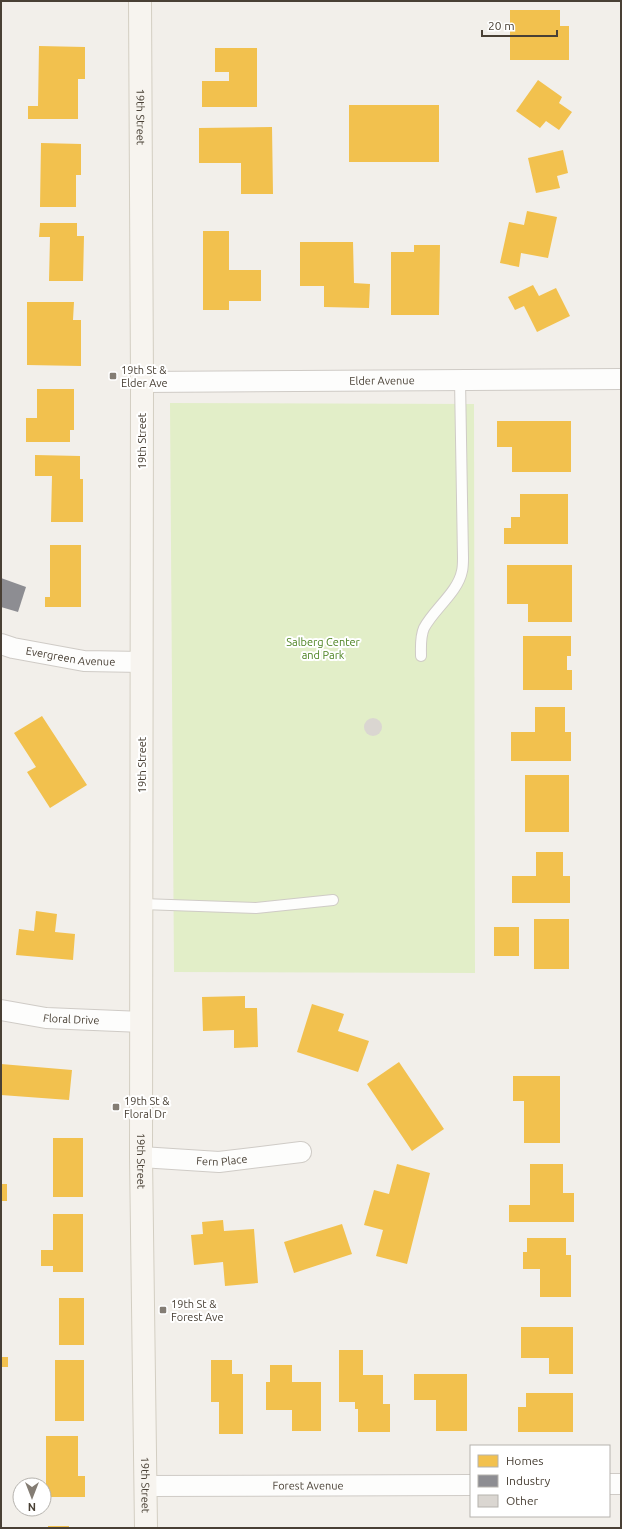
<svg xmlns="http://www.w3.org/2000/svg" width="622" height="1529" font-family="Ubuntu,sans-serif">
	<rect width="100%" height="100%" fill="#f2efea"/>
	<path fill="#e2eec8" d="M170,403L474,404L475,973L174,972Z"/>
	<path fill="#f2c14e" d="M510,10H560V26H569V60H510Z
		M39,46L85,47V79H78V119H28V106H38Z
		M215,48H257V107H202V81H229V72H215Z
		M538,80L562,97L559,103L572,112L559,130L546,121L540,128L516,111Z
		M349,105H439V162H349Z
		M272,127L273,194H241V163H199V128Z
		M41,143L81,144V175H76V207H40Z
		M563,150L568,173L557,176L560,188L536,193L528,158Z
		M527,211L557,217L548,258L521,253L519,267L500,263L509,222L524,225Z
		M40,223H77V236H84L83,281H49L50,237H39Z
		M203,231H229V270H261V301H229V310H203Z
		M300,242H353L354,283L370,284L369,308L324,307V286H300Z
		M414,245H440L439,315H391V252H414Z
		M533,285L539,296L556,288L570,316L537,332L524,306L515,310L508,297Z
		M27,302H74L73,320H81V366L27,365Z
		M37,389H74V430H70V442H26V418H37Z
		M497,421H571V472H512V447H497Z
		M35,455L80,456V479H83V522H51L52,476H35Z
		M520,494H568V544H504V528H511V517H520Z
		M50,545H81V607H45V597H50Z
		M507,565H572V622H528V604H507Z
		M523,636H571V656H567V670H572V690H523Z
		M535,707H565V732H571V761H511V732H535Z
		M42,716L87,785L50,808L27,772L36,767L14,733Z
		M525,775H569V832H525Z
		M536,852H563V876H570V903H512V876H536Z
		M36,911L57,914L55,932L75,934L73,960L16,955L19,929L34,931Z
		M534,919H569V969H534Z
		M494,927H519V956H494Z
		M245,996V1008H257L258,1047L234,1048V1030L203,1031L202,997Z
		M312,1004L344,1014L338,1031L369,1041L358,1072L297,1052Z
		M399,1062L444,1129L412,1151L367,1084Z
		M1,1064L72,1070L69,1100L1,1095Z
		M513,1076H560V1143H524V1101H513Z
		M53,1138H83V1197H53Z
		M397,1164L430,1173L407,1264L376,1256L383,1230L364,1225L374,1190L389,1194Z
		M530,1164H563V1193H574V1222H509V1205H530Z
		M1,1184H7V1201H1Z
		M53,1214H83V1272H53V1266H41V1250H53Z
		M223,1220L224,1231L254,1229L258,1283L225,1286L223,1262L194,1265L191,1235L203,1234L202,1222Z
		M342,1224L352,1254L294,1273L284,1242Z
		M527,1238H566V1255H571V1297H540V1269H523V1252H527Z
		M59,1298H84V1345H59Z
		M521,1327H573V1374H549V1358H521Z
		M339,1350H363V1375H383V1404H390V1432H358V1409H355V1402H339Z
		M1,1357H8V1367H1Z
		M55,1360H84V1421H55Z
		M211,1360H232V1374H243V1434H219V1402H211Z
		M270,1365H292V1382H321V1431H292V1410H266V1382H270Z
		M414,1374H467V1431H436V1400H414Z
		M526,1393H573V1432H518V1407H526Z
		M46,1436H78V1476H85V1497H46Z
		M48,1526H69V1528H48Z"/>
	<path fill="#8d8d92" d="M1,578L26,587L18,612L1,607Z"/>
	<path fill="#dad6d1" d="M364 727a9 9 0 1 1 18 0a9 9 0 1 1-18 0Z"/>
	<g fill="none" stroke-linecap="round" stroke-linejoin="round">
		<defs>
			<path id="lane" d="M421,656C421,647 420,637 424,628C434,609 458,592 462,571C463,567 463,562 463,558L460,380
				M142,904L256,908L333,900"/>
			<g id="street">
				<path id="s1" d="M142,382L621,379"/>
				<path id="s2" d="M1,644L13,648L84,661L142,662"/>
				<path id="s3" d="M1,1010L46,1018L142,1022"/>
				<path id="s4" d="M141,1157L219,1162L301,1152"/>
				<path d="M609,1484H621"/>
				<path id="s5" d="M146,1486L471,1485"/>
			</g>
			<g id="secondary">
				<path id="s6" d="M140,1L142,382L141,1157L146,1528"/>
			</g>
		</defs>
		<use href="#lane" stroke="#cfcbc6" stroke-width="12"/>
		<use href="#street" stroke="#cfcbc6" stroke-width="22"/>
		<use href="#secondary" stroke="#d3cec2" stroke-width="24"/>
		<use href="#lane" stroke="#fdfdfc" stroke-width="10"/>
		<use href="#street" stroke="#fdfdfc" stroke-width="20"/>
		<use href="#secondary" stroke="#f7f4ef" stroke-width="22"/>
	</g>
	<g fill="#847d74" stroke="#fff" stroke-width="1.5">
		<rect x="109" y="372" width="8" height="8" rx="2"/>
		<rect x="112" y="1103" width="8" height="8" rx="2"/>
		<rect x="159" y="1306" width="8" height="8" rx="2"/>
	</g>
	<g text-anchor="middle" stroke-width="4" stroke-linejoin="round" paint-order="stroke">
		<g font-size="11" fill="#494035" stroke="#fff">
			<text dy="4" stroke="none"><textPath href="#s6" startOffset="116">19th Street</textPath></text>
			<text dy="4" stroke="none"><textPath href="#s1" startOffset="240">Elder Avenue</textPath></text>
			<text transform="translate(142 441) rotate(-90)" y="4">19th Street</text>
			<text dy="4" stroke="none"><textPath href="#s2" startOffset="71">Evergreen Avenue</textPath></text>
			<text transform="translate(142 765) rotate(-90)" y="4">19th Street</text>
			<text dy="4" stroke="none"><textPath href="#s3" startOffset="71">Floral Drive</textPath></text>
			<text dy="4" stroke="none"><textPath href="#s4" startOffset="81">Fern Place</textPath></text>
			<text dy="4" stroke="none"><textPath href="#s6" startOffset="1160">19th Street</textPath></text>
			<text dy="4" stroke="none"><textPath href="#s6" startOffset="1484">19th Street</textPath></text>
			<text dy="4" stroke="none"><textPath href="#s5" startOffset="162">Forest Avenue</textPath></text>
		</g>
		<g font-size="11" fill="#494035" stroke="#fff" text-anchor="start">
			<text x="121" y="374">19th St &amp;<tspan x="121" dy="13">Elder Ave</tspan></text>
			<text x="124" y="1105">19th St &amp;<tspan x="124" dy="13">Floral Dr</tspan></text>
			<text x="171" y="1308">19th St &amp;<tspan x="171" dy="13">Forest Ave</tspan></text>
		</g>
		<g font-size="11" fill="#4c8221" stroke="#fff">
			<text x="323" y="646">Salberg Center<tspan x="323" dy="13">and Park</tspan></text>
		</g>
	</g>
	<rect width="622" height="1529" fill="none" stroke="#494035" stroke-width="4"/>
	<rect x="470" y="1445" width="140" height="72" fill="#ffffff" stroke="#b6b3ae"/>
	<rect x="478" y="1455" width="20" height="12" fill="#f2c14e" stroke="#b6b3ae"/>
	<text x="506" y="1465" font-size="12" fill="#494035">Homes</text>
	<rect x="478" y="1475" width="20" height="12" fill="#8d8d92" stroke="#b6b3ae"/>
	<text x="506" y="1485" font-size="12" fill="#494035">Industry</text>
	<rect x="478" y="1495" width="20" height="12" fill="#dad6d1" stroke="#b6b3ae"/>
	<text x="506" y="1505" font-size="12" fill="#494035">Other</text>
	<g transform="translate(32 1497) rotate(180)"><circle r="19" fill="#ffffff" stroke="#b6b3ae"/>
	<path d="M0-3L7 15L0 10L-7 15Z" fill="#847d74"/>
	<text y="-6" font-size="11" font-weight="bold" text-anchor="middle" fill="#494035">N</text>
	</g>
	<path d="M482 30v6h75v-6" fill="none" stroke="#494035" stroke-width="2"/>
	<text x="488" y="30" font-size="12" fill="#494035" stroke="#ffffff" stroke-width="3" paint-order="stroke">20 m</text>
</svg>
